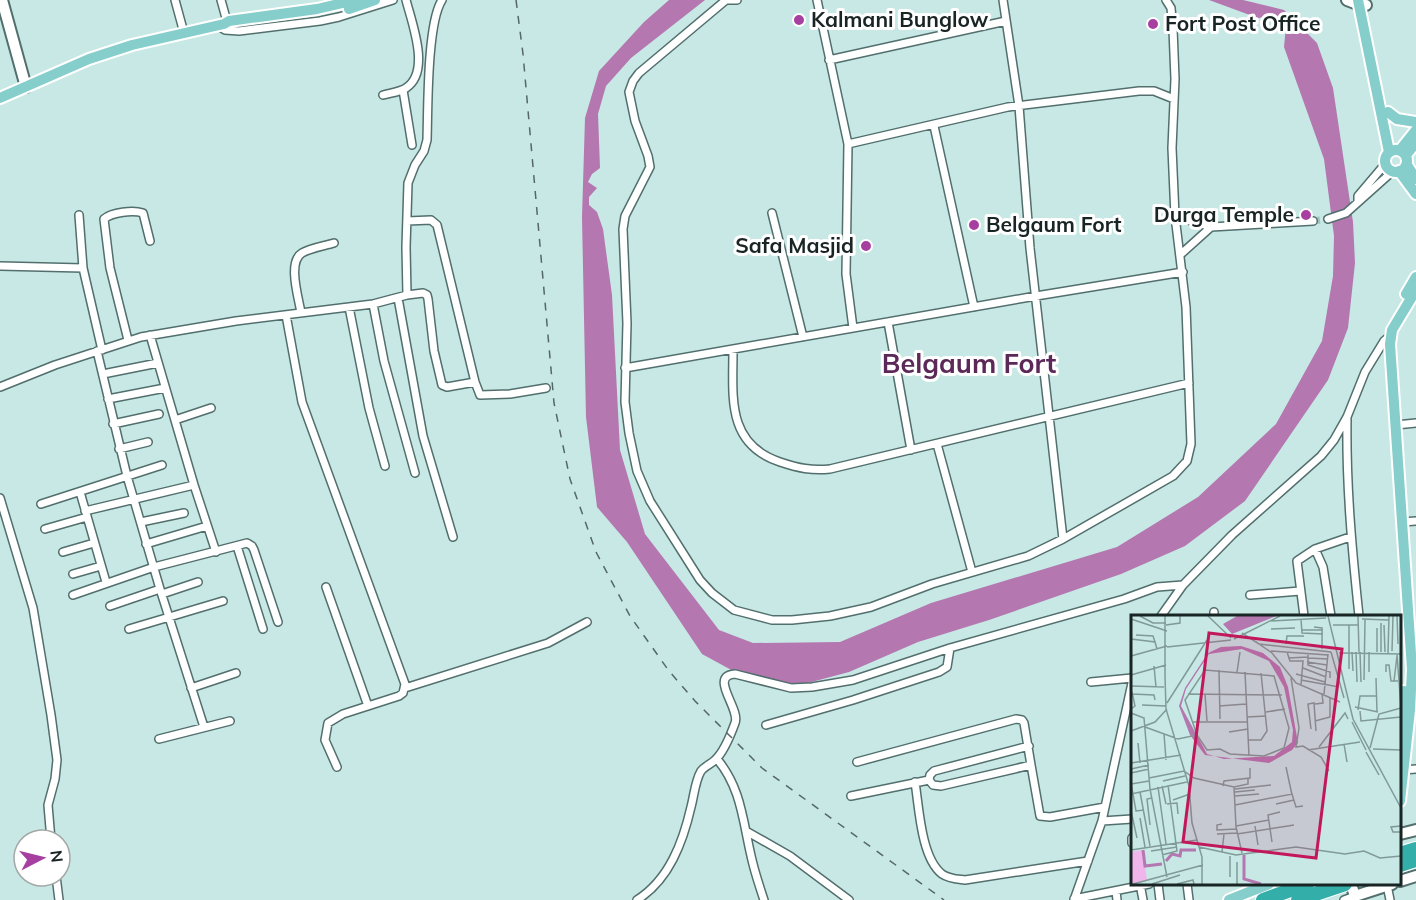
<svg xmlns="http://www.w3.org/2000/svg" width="1416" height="900" font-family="Mulish,sans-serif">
	<rect width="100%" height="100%" fill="#c7e8e5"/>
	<path fill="#b477af" d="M669,0H705L631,58L606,86L598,114L600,168L592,174L588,182L597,188L589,197V205L597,212L603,229L612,295L620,450L645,534L719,630L753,643L840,642L931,603L1117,547L1198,497L1276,424L1322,341L1333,276L1334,236L1324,159L1284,47L1286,26L1274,16L1258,18L1209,0H1243L1284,10L1317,43L1333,88L1353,222L1355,263L1348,328L1328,380L1245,501L1185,546L1121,574L989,620L918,642L849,672L804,684H757L702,654L627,542L597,507L586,417L582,217L585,118L599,71L644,22Z"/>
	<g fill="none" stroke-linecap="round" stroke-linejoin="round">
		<path stroke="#a4c1be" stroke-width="7" stroke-dasharray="7 3.5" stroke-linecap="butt" d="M1313,221L1328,219"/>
		<defs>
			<path id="street" d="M175,0L184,33
				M221,0L226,18
				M725,0H737
				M726,0L639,73L633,81L629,92L635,121L648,156L650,167L625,216L623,229L627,323L625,402L629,433L637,471L650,501L700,580L712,593L734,610L772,620H792L830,616L871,607L932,584L1028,556L1063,539L1173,476L1187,461L1191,444L1186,307L1175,216L1172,148L1175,79L1173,29L1171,8L1166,0
				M817,0L848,144L846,274L853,328
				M1003,0L1019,106L1030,248L1063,539
				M217,25L225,30L239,31L320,21L339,17L393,0
				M829,60L1006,21
				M403,90L412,145
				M383,95C390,93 400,92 406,88C431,72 412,23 406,0
				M934,126L974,307
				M848,144L1008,107L1139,91H1154L1174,99
				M1358,202V196L1386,163
				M772,213L803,337
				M79,215L83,268L102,350
				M1175,216L1211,227L1313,221
				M1328,219L1346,213L1393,171
				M407,221L431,220L437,225L475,382L480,395L510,394L546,388
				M1181,254L1211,227
				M0,266L83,268
				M407,295L406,247L408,183L415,165L424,151L427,140C428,109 427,23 442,0
				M398,298L423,436L453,537
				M373,304L384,361L415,473
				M349,307L369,408L385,466
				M301,313C299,299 287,262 302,253C310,248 324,246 334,243
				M286,315L302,402L405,684L403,693L399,696L343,714L328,723L325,740L337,767
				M888,322L911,450
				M150,335L194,485L216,552
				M128,340L110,268L104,219C112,212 133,210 143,213L150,241
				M733,350C733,397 726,444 780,462C798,468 812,471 830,469L1189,383
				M97,351L127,476L160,589L204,727
				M625,368L1036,296L1183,272
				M103,374L158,363
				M0,387L55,365L141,337L236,321L373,304L407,295L423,293L427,295L428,299L434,351L442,385L447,387L475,382
				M108,399L165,388
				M1347,419C1346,485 1352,550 1359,616
				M175,420L211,408
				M113,424L159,414
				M1396,425L1416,423
				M937,444L972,572
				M119,449L148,442
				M80,492L106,582
				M0,498L33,608L51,715L57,760L55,779L48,805L51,840
				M41,504L162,465
				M85,511L194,485
				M141,522L184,513
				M1402,522L1416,521
				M45,529L87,517
				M146,544L207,526
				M237,546L263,629
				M1315,549L1323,567L1331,616
				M63,552L94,543
				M73,574L101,566
				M326,587L368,706
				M162,594L198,582
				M73,595L154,567L247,543L252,546L254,550L278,622
				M1250,595L1300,591
				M110,606L160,589
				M1214,612V616
				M1161,616L1183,585L1232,535L1321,456L1334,440L1347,417L1365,372L1384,341L1391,335
				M1304,616L1297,561L1315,549L1350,537
				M129,629L223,601
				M1091,682L1132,678
				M191,688L236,673
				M405,688L548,643L587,622
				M766,725L853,700L939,672L947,667L950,648
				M159,739L230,721
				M717,759C743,790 743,826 753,864C756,876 760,888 764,900
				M857,762L1016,719L1022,720L1024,723L1031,765L941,786L933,785L929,780
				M1031,765L1040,816L1050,817L1105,807
				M1403,770L1416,769
				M929,780L930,775L934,771L1029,746
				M915,782C919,807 921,858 942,874C949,879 957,879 965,880L1088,861
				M851,796L929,780
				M1102,821L1132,819
				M746,831L790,856L849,900
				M1132,838V843
				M56,876L59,900
				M1140,884L1143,900
				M1158,884L1160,900
				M1187,884L1189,900
				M1387,885L1390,900
				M1116,891L1117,900
				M1074,899L1149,884
				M637,900C669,880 683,842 691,807C694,796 695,781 701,771C705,766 711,764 715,760C724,752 731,734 735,723C741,709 708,676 735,674L791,688L812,687L853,680L950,648L1124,599L1157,587L1183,585
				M1074,900L1102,821L1132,683
				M1344,900L1355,896"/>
			<path id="secondary" d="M2,0L26,87
				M1347,0L1360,5H1366
				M1400,834L1416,830
				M1400,881L1416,876
				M1351,884L1355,896L1392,884"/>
			<path id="primary" d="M1358,0L1389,152
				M349,9L375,0
				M0,98L89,59L132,45L224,24L229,21L317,9L356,0
				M1388,112L1397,119L1416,122
				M1385 161a11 11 0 1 1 22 0a11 11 0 1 1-22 0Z
				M1400,150L1416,130
				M1406,155L1416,143
				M1407,165L1416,179
				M1399,171L1416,194
				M1406,294L1416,277
				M1400,741L1404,691
				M1400,801L1410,710L1412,669L1390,344L1392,330L1416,290
				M1229,900L1269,884"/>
			<path id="highway" d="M1400,854L1416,849
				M1400,865L1416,860
				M1263,900L1307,884
				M1298,900L1345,884"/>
		</defs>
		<use href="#street" stroke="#526f6d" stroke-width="10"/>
		<use href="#secondary" stroke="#526f6d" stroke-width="14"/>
		<use href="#primary" stroke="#fff" stroke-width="14"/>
		<use href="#highway" stroke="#fff" stroke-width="16"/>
		<use href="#street" stroke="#fff" stroke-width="7"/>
		<use href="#secondary" stroke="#fff" stroke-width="10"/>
		<use href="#primary" stroke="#85cecb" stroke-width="10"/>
		<use href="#highway" stroke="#34aea8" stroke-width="14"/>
		<path stroke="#556867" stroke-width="1.5" stroke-dasharray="8 8" stroke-linecap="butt" d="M516,0L523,54L554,403L570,479L596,552L630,616L669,671L695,701L762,768L944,900"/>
	</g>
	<g fill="#a73fa1" stroke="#fff" stroke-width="2">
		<circle cx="799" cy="20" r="6"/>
		<circle cx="1153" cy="24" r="6"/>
		<circle cx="1306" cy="215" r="6"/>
		<circle cx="974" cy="225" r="6"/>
		<circle cx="866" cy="246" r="6"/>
	</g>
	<g text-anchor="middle" stroke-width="6" stroke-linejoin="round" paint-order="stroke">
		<g font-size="21" font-weight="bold" fill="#192524" stroke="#fff" text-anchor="start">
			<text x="811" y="27">Kalmani Bunglow</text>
			<text x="1165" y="31">Fort Post Office</text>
			<text x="1294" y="222" text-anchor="end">Durga Temple</text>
			<text x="986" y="232">Belgaum Fort</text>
			<text x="854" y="253" text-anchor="end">Safa Masjid</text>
		</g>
		<g font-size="27" font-weight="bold" fill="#5b2857" stroke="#fff">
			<text x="969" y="373">Belgaum Fort</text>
		</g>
	</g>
	<g transform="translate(1131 615)">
		<rect width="270" height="270" fill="#c7e8e5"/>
		<path d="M12,235L16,266L0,269V237Z" fill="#f0b5ea"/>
		<path d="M106,1H145L101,19L92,9ZM110,31L132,38L149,52L157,72L167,128L161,135L138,148L74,140L59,120L48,91L54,73L77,38L90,32ZM111,34L138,46L153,72L162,115L161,127L143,141L93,144L76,139L50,91L55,74L78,39Z" fill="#b477af" fill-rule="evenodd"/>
		<path fill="none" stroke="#b477af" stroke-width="3" d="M12,235L14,251L31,249M113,240V264L130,269M35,246L41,239L49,241L50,235H65"/>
		<path fill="none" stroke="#819a98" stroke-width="1.5" d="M9,1L22,8H35M34,1V63M77,1L100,23M197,1L222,104L270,193M227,1L228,37M266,1L267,29M0,4L36,16M170,4L171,18L192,19M231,4L258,5M140,6L195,3M250,8V37M35,10L49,8V1M202,10H228M218,10V54M253,10L254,37M183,12L191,13V34M140,14L164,13M170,15H192M111,18L128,29L200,37M5,20L22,21L24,27M0,24L24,27L26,34M103,24L149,1M128,29L141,38L165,68L209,87M155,29L156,21H173M36,32L100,25M140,36L197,40M261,36L262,1M156,37L159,46H172L170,70M200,37L213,83M221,37L222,56M225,37L226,67M229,37L230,67M238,37V57M246,37V13M177,38V50L199,57V63M208,38L270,39M257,38L258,1M266,39L270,93M0,41L36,31M157,43L177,42M177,43L197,44M176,47L196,50M23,51L25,72M172,53L195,62M88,55L89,104M106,57L109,37M114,57L118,141M255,57V50H258L260,66H267M165,59L194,67M0,60L35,50M34,61L35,94L58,171L61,208L71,242V269M160,63L168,113L165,132L172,131L190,142L198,156M245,63L246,97M170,65L208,72M233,65L234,5M263,66L266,41M0,71L33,72M1,79L23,80L24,85M57,79L151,80M74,79L76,106M193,79L197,39M36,88L76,25M184,89L192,88L191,78M11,90L35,91M88,91L115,89M224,92L247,97M0,94L4,91L1,77M227,95L229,81H245M229,96L230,106L270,102M135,97L154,94M0,98L13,103L19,174L36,262M116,102L135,101M184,106L199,102V82M61,107H116M221,107L235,135M14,112L47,124L66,120L54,85L74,55L143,61L158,113L153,133L133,141L99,139L89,134L76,135L66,120M180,114L177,89L183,88L185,116M0,116L24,107L36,94M98,117L117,114M33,119L35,145M117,125H130L136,116L130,58M7,128L9,148M213,129L216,147M188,132L214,98L217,104M239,133L248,99L270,93M242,134L270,135M177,135L229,127M235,137L248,160M0,148L50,140M155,152L161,180M0,154L18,150M0,158L18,154M18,163L53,156L63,163L103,172L117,169V164M32,166L54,161M0,168L5,196L13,195M0,169L18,166M31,171L35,189M92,171L93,166L119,163V153M27,172L35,229M103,172L105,212L111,238M104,174L140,170M9,177L19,231M104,177L124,175M0,179L56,167M104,181L128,179M42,185L59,179M36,189L46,188L47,199M145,189L163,185M104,190L161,179L165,192L172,191M0,196L6,223M9,203L14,232M91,209L86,210V215L105,214M19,210L16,184L21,183M105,211L138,205M124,211L127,230M270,211L260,212L262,217H270M86,219L106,218M106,219L163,210M141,227L137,200L149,197M68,232L105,240L165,232L214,239L233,236L249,243L270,241M0,235L66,225M20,236L46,232M91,237L93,219M31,240L46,236L37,170M99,262V241M2,269L72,250M21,269L49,260M46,269L62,265L63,269M106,269V247"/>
		<path fill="#c2185b" fill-opacity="0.15" stroke="#c2185b" stroke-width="3" d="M78,18L211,34L185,243L52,227Z"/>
		<rect width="270" height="270" fill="none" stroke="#192524" stroke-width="3"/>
	</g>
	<g transform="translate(42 858) rotate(83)"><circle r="28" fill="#ffffff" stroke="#a3a8a7" stroke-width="1.5"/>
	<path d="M0-4.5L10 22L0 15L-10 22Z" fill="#a73fa1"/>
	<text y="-9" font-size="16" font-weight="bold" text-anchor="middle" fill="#192524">N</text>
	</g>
</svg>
